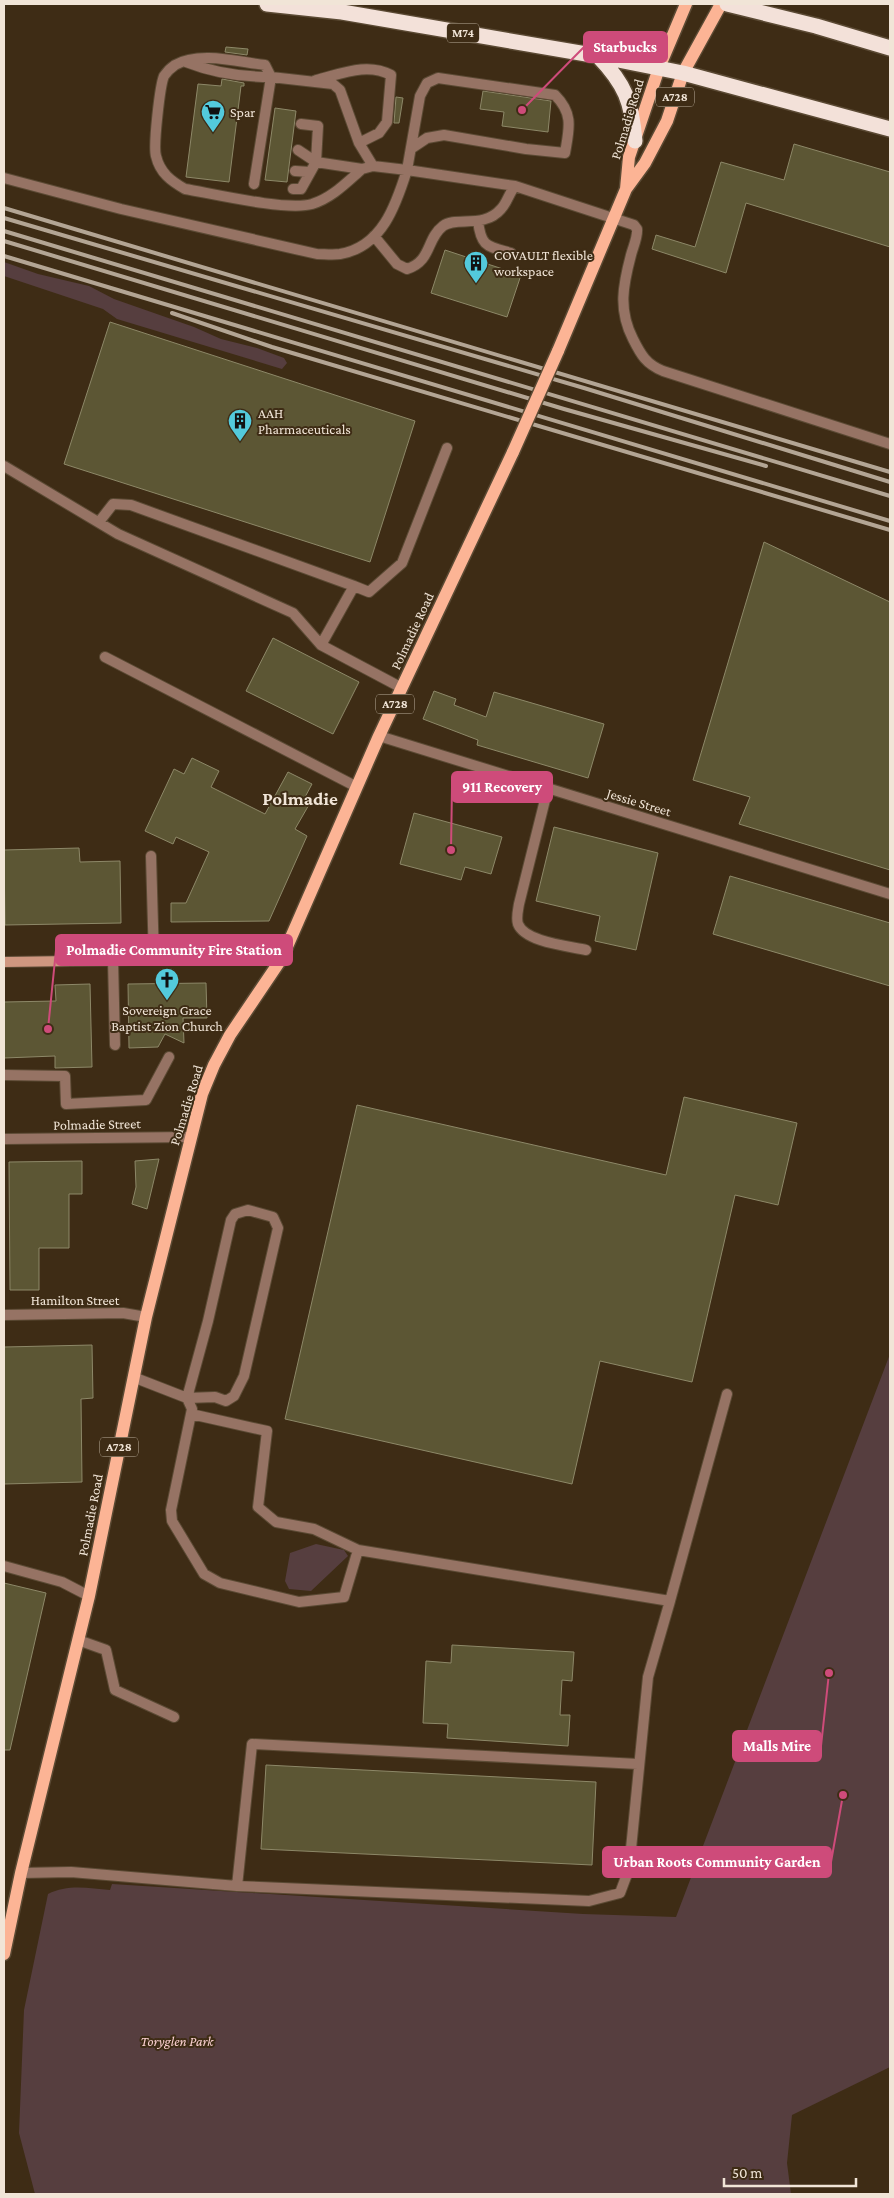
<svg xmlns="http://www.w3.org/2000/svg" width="894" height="2198" font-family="'Crimson Pro',serif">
	<rect width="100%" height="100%" fill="#3e2c15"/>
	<path fill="#563e3f" d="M4,262L38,274L89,286L114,299L194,327L221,339L257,348L284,358L287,363L282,369L117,319L103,309L4,276Z
		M890,1354V2067L792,2115L787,2163L791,2194H35L19,2133L24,2010L48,1894C67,1884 89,1888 110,1890L112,1884L583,1914L676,1917Z
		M316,1544L344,1550L348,1556L311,1591L289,1589L285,1581L290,1553Z"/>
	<path fill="#5c5634" stroke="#8d8868" d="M226,47L248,49L247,55L225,52Z
		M222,79L244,83V86H241L229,182L186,177L198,84L221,86Z
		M483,91L551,101L548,132L502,126L504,112L480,109Z
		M396,97L403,98L399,123H394Z
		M275,108L296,111L287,182L265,180Z
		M794,144L890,172V247L746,203L726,273L652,249L656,235L695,247L721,162L784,180Z
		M445,250L521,275L507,317L431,293Z
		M110,322L415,421L370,562L64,464Z
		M764,542L890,602V870L739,824L750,797L693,780Z
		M273,638L359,682L333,734L246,691Z
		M434,691L456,699L454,705L486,717L494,692L604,724L588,778L477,745L478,740L423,719Z
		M192,758L219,771L211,787L265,814L288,772L312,784L304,799L310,803L295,829L307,836L269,921L171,922V903H186L209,852L176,837L173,844L145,831L174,769L184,774Z
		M414,813L502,837L491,874L465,867L461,880L400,864Z
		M554,827L658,853L636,950L595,941L600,916L536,901Z
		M79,848L80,862L120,861L121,923L5,925L4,850Z
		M730,876L890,923V986L713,934Z
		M206,983L207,1018H183L184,1043L165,1034L158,1047L129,1048L128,984Z
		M90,984L92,1067L55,1068V1056L4,1058V1002L56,1001L55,985Z
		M684,1097L797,1123L778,1205L735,1195L692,1382L600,1361L572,1484L285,1419L357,1105L666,1175Z
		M159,1159L147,1209L132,1204L136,1187L135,1161Z
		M82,1161V1194H69V1248H39V1290H10L9,1162Z
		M92,1345L93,1398L81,1399L82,1482L4,1484V1347Z
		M4,1583L46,1593L10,1750H4Z
		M452,1645L574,1652L572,1681L562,1680L560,1715H570L568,1746L447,1738L448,1724L423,1723L426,1661L451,1663Z
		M266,1765L596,1782L592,1865L261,1849Z"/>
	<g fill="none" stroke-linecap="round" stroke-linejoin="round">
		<defs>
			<path id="service" d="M186,62C214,73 241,77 271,77L265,65C238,62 200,51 175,65C172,67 166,73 164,76C160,85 153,146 156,156C160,173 171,181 185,189C214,194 286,211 312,204C332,198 347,182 362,169
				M316,80C341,74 367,62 391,75L387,122L379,133L359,143
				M301,124L318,126L316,162
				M298,150L316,162
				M295,171L310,172
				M4,178L121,209L317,254C324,254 333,255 340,254C382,247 396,205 407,170L515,186L634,225L637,229C638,237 633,247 631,255C623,285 618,310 633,339C641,355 646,364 663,371L890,444
				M254,184L271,77L333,84L340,90L359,143L373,166
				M293,189H301L316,162L362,169L373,166L407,170L420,96L427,83L438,78L555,95C574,114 569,129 565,153L526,149L444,135L427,138L412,148
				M478,221C481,247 487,246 511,253
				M374,236L397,264L407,269C432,261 426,239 443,226C456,216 484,229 501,209C507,203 509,193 515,186
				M4,466L118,534L293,613L321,645L402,688
				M99,522L113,504L131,505L354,586
				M321,645L354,586L369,592L402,563L447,448
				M105,657L357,787
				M548,788L519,904C518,910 516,918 518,924C525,942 568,946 586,950
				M151,856L154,960
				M113,960L115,1045
				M4,1075L65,1076L66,1104L146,1100L169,1057
				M248,1210L273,1217L278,1228L244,1376L234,1396L226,1401L215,1397L187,1398L208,1321L231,1220L235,1214Z
				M191,1414L267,1431L258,1507L276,1522L314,1529L358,1550
				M4,1566L62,1582L89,1596
				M670,1601L727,1394
				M78,1640L106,1650L115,1690L174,1717
				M21,1873L71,1872L237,1886L589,1901L620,1893L629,1869L648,1677L670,1601L358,1550L344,1597L299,1602L220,1583L204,1574L172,1521L171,1510L192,1409L187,1398L133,1377
				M237,1886L252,1744L638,1764"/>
			<path id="minor" d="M379,736L890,894
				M4,1139L190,1137
				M4,1315L123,1313L146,1317"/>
			<path id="secondary" d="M4,962L282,958"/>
			<path id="primary" d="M626,189L629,157L659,68L686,4
				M558,351L626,189L645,163L667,121L683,73L721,4
				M4,1954L21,1873L89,1596L146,1317L202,1094L214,1065L230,1035L282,958L379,736L513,452"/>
			<path id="motorway" d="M267,4L342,12L598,56L683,73L890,129
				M727,4L816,26L890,48
				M598,56C625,84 632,102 635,141"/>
		</defs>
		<use href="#service" stroke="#5b4a34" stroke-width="12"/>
		<use href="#minor" stroke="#5b4a34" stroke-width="12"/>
		<use href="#secondary" stroke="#5b4a34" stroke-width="12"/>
		<use href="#primary" stroke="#5b4a34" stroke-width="15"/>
		<use href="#motorway" stroke="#5b4a34" stroke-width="18"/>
		<use href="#service" stroke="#967364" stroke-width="10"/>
		<use href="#minor" stroke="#967364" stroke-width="10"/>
		<use href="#secondary" stroke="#cf9780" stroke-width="10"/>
		<use href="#primary" stroke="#fcb495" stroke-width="12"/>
		<use href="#motorway" stroke="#f3e1d9" stroke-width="15"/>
		<path stroke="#b3a594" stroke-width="4" d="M4,208L890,472
			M4,218L584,388L890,482
			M4,231L890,496
			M4,241L564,409L766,466
			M4,256L890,521
			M172,313L272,347L890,530"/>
		<defs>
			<path id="primary-bridge" d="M513,452L558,351"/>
		</defs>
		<use href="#primary-bridge" stroke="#5b4a34" stroke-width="15" stroke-linecap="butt"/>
		<use href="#primary-bridge" stroke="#fcb495" stroke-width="12"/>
	</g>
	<defs>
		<symbol id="supermarket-pin" viewBox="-11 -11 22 30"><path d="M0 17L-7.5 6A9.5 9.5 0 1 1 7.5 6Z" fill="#53cadc" stroke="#3e2c15"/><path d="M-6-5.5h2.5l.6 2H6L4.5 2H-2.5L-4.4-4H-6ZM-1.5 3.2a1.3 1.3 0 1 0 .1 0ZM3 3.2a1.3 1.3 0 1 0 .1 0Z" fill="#111"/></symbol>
		<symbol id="building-pin" viewBox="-11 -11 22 30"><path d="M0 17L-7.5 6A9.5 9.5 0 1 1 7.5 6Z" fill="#53cadc" stroke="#3e2c15"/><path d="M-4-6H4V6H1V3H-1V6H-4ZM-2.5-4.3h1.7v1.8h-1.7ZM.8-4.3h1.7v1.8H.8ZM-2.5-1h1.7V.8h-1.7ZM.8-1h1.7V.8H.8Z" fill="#111"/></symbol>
		<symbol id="church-pin" viewBox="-11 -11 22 30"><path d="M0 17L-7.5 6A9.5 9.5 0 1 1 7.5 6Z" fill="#53cadc" stroke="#3e2c15"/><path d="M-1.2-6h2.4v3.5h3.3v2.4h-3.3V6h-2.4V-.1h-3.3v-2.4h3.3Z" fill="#111"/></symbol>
	</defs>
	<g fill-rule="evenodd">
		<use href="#supermarket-pin" x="199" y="98" width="28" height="38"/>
		<use href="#building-pin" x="462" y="249" width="28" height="38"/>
		<use href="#building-pin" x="226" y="407" width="28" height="38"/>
		<use href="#church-pin" x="153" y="966" width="28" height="38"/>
	</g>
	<g text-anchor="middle" stroke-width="4" stroke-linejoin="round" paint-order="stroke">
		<g fill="#3e2c15" stroke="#bbae9d" stroke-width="1">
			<rect x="447" y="23.5" width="32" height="19" rx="4"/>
			<rect x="656" y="87.5" width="38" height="19" rx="4"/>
			<rect x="376" y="694.5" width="38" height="19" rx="4"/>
			<rect x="100" y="1437.5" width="38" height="19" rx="4"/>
		</g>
		<g font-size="12" font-weight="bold" fill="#f1e5d7">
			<text x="463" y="37">M74</text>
			<text x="675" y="101">A728</text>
			<text x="395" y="708">A728</text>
			<text x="119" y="1451">A728</text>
		</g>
		<g font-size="14" fill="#f1e5d7" stroke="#3e2c15" text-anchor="start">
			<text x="230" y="117">Spar</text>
			<text x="494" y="260">COVAULT flexible<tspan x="494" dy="16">workspace</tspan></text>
			<text x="258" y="418">AAH<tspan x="258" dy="16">Pharmaceuticals</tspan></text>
			<text x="167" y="1015" text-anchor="middle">Sovereign Grace<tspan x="167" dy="16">Baptist Zion Church</tspan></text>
		</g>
		<g font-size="14" fill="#f1e5d7" stroke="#3e2c15">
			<text transform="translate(627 119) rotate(-73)" y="5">Polmadie Road</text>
			<text transform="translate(412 631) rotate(-65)" y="5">Polmadie Road</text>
			<text transform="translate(639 802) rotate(17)" y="5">Jessie Street</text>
			<text transform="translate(186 1105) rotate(-73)" y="5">Polmadie Road</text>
			<text transform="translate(97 1124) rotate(-1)" y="5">Polmadie Street</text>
			<text x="75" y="1305">Hamilton Street</text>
			<text transform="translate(90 1515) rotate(-79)" y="5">Polmadie Road</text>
		</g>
		<g font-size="14" font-style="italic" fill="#fcd1d2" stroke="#3e2c15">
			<text x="177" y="2046">Toryglen Park</text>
		</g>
		<g font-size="19" font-weight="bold" fill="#f1e5d7" stroke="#3e2c15">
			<text x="300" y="805">Polmadie</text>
		</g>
	</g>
	<path fill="none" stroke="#ce4b7a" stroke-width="2" d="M522 110L584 47M451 850L452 787M48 1029L56 950M829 1673L821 1746M843 1795L831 1862"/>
	<g fill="#ce4b7a" stroke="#3e2c15" stroke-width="2">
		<circle cx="522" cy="110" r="5"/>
		<circle cx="451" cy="850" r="5"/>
		<circle cx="48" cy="1029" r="5"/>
		<circle cx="829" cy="1673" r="5"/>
		<circle cx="843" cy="1795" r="5"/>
	</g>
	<g fill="#ce4b7a" stroke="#ce4b7a" stroke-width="2">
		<rect x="584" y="32" width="83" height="30" rx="5"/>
		<rect x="452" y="772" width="100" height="30" rx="5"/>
		<rect x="56" y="935" width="236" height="30" rx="5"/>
		<rect x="733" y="1731" width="88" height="30" rx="5"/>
		<rect x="603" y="1847" width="228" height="30" rx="5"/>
	</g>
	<g font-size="15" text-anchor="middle" font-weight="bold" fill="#fff">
		<text x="625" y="52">Starbucks</text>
		<text x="502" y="792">911 Recovery</text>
		<text x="174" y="955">Polmadie Community Fire Station</text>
		<text x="777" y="1751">Malls Mire</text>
		<text x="717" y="1867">Urban Roots Community Garden</text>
	</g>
	<rect width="894" height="2198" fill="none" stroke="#f1e5d7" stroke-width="10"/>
	<path d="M724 2178v8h132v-8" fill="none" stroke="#f1e5d7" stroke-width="2.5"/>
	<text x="732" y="2178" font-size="15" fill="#f1e5d7" stroke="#3e2c15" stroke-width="4" paint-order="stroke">50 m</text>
</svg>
